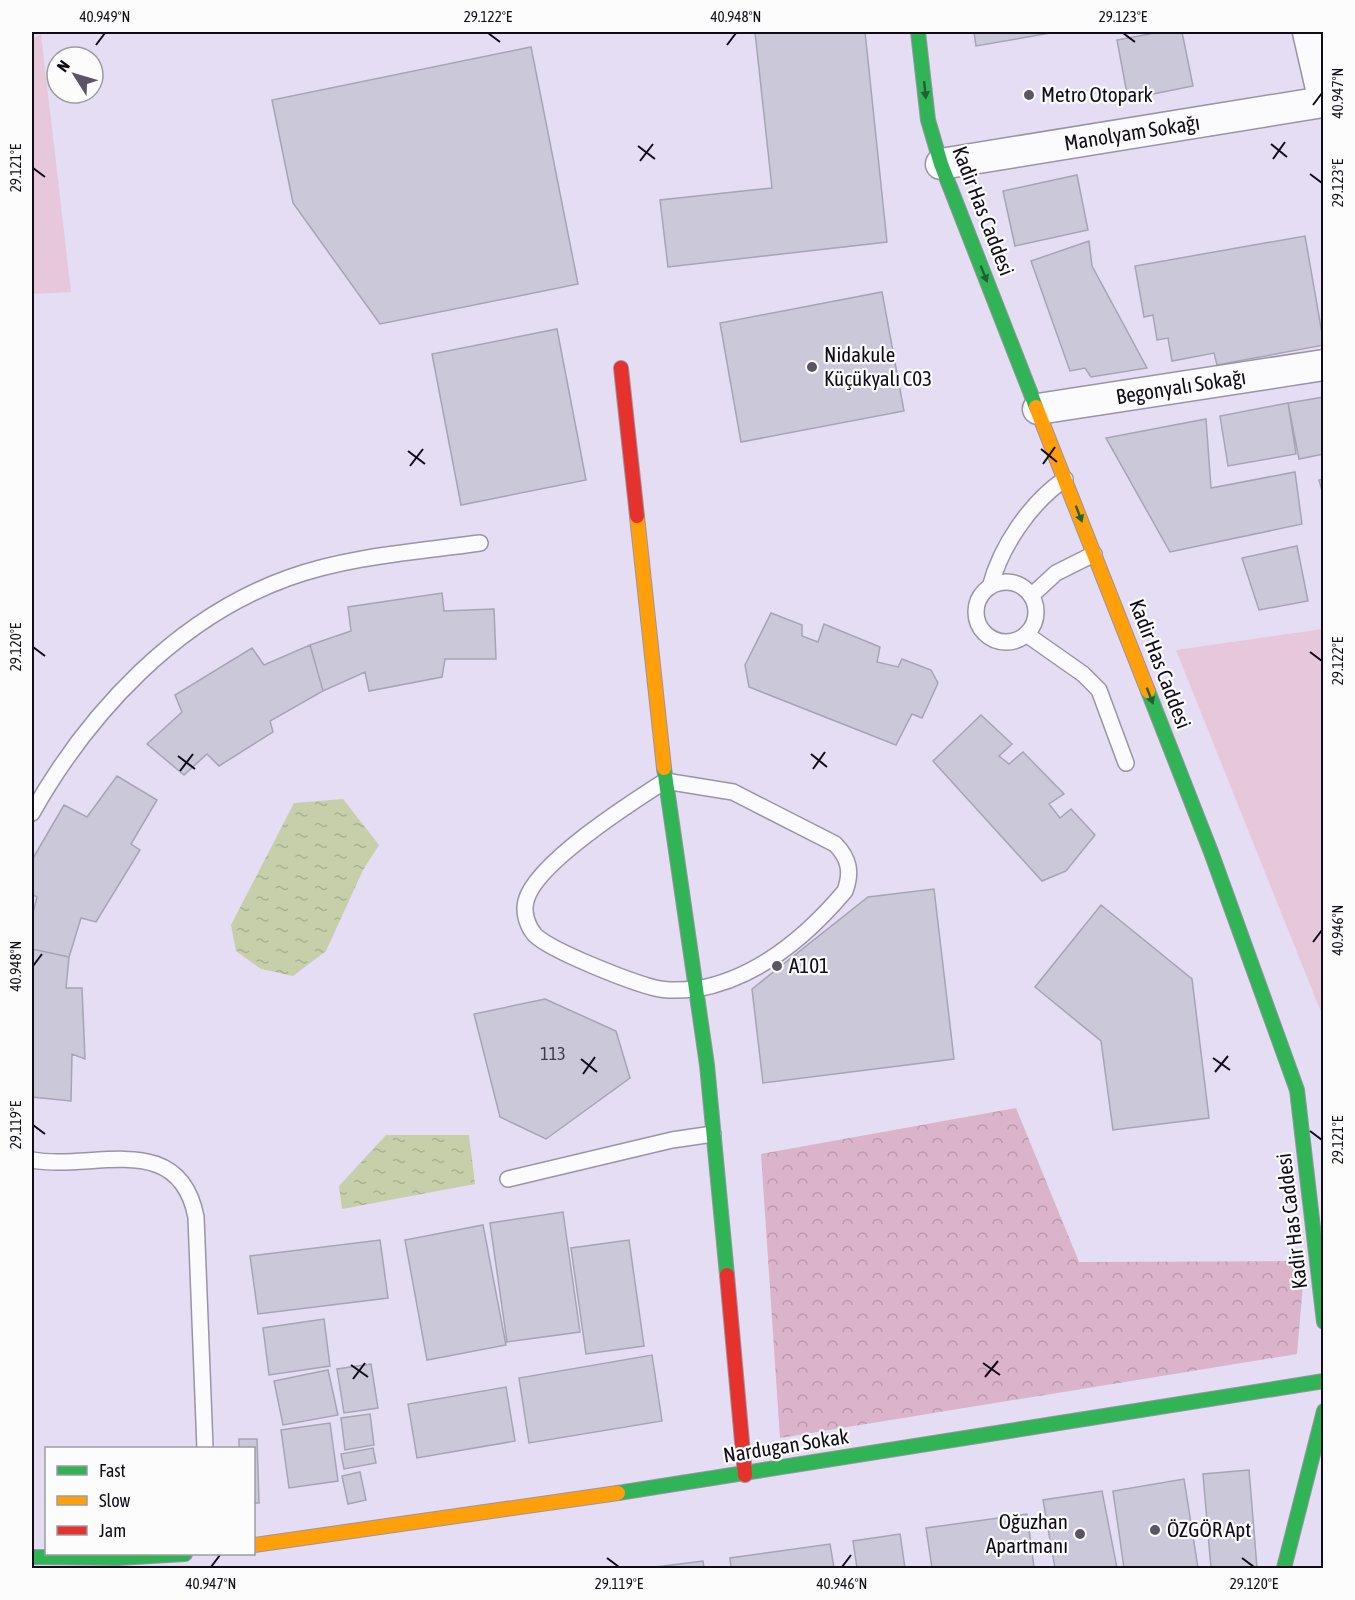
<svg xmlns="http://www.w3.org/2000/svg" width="1355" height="1600" font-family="'Asap Condensed',sans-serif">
	<defs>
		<pattern id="forest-crowns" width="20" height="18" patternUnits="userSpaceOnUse" patternTransform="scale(1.5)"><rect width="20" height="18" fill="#dbb4c9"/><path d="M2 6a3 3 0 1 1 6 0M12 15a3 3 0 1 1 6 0" fill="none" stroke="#bb99ac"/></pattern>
		<pattern id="water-ripples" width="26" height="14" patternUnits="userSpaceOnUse" patternTransform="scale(1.5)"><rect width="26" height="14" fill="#c7ceaa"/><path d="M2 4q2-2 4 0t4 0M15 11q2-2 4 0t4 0" fill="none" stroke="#aab092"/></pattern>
	</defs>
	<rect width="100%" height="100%" fill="#e4ddf3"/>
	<path fill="#e6c8da" d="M41,34L71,292L32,294V39Z
		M1323,629H1324L1323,1017L1176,650Z"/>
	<path fill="url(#forest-crowns)" d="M1016,1108L1079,1262L1305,1261L1297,1354L780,1438L761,1154Z"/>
	<path fill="url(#water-ripples)" d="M343,799L379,845L363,870L326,951L293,976L261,969L236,951L231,925L294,803Z
		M386,1135H469L475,1184L342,1209L339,1186Z"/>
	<path fill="#cbc8da" stroke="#a6a4b5" stroke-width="1.5" d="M755,32H865L887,242L668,267L660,200L772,188Z
		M974,32H1056L976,46Z
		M1160,32H1182L1193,86L1128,99L1117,40Z
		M531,47L578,284L380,324L293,203L272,100Z
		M1077,175L1088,230L1015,246L1003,191Z
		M1305,236L1324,345L1217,365L1214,353L1172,361L1168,338L1157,340L1153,315L1144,317L1135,266Z
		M1089,241L1092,266L1147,368L1091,377L1085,368L1070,371L1031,261Z
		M882,292L904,411L741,442L720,323Z
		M557,329L586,480L461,505L432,354Z
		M1324,397V454L1299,459L1288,403Z
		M1288,403L1296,454L1228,466L1220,416Z
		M1206,419L1211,488L1295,472L1302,524L1170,552L1106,438Z
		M1324,479V497L1319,480Z
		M1297,546L1308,601L1259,610L1242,558Z
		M442,593L444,611L494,609L496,659H445L442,677L369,691L365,672L323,691L310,645L351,631L348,607Z
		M771,613L802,625V636L818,642L824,624L880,647L877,662L898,667L902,659L931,670L938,683L922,718L912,714L896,745L749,687L745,665Z
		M310,645L323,691L270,721L273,732L219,766L207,754L184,775L147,744L182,712L175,695L252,648L264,665Z
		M981,715L1012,744L999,756L1009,764L1023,752L1064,794L1049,804L1060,818L1071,809L1095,835L1066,871L1042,881L933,761Z
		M117,776L157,800L131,844L140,850L96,922L81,918L69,957L32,949V916L37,897L32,894V860L64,805L87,817Z
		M934,889L954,1059L763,1083L752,989L868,897Z
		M1101,905L1192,979L1209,1118L1113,1130L1101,1041L1035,987Z
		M32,949L69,957L66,988H82L85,1059L72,1054L71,1101L32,1097Z
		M545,999L616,1031L630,1078L546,1139L500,1117L474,1014Z
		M563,1212L580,1332L507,1342L490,1223Z
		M483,1225L506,1345L427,1360L405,1240Z
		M380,1240L388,1298L258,1314L250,1256Z
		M629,1240L644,1346L586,1354L571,1248Z
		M324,1319L330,1366L269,1375L263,1328Z
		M652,1355L662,1421L529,1443L519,1378Z
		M371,1364L378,1408L344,1413L337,1369Z
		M328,1370L338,1415L283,1425L274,1381Z
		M506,1387L515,1441L417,1458L408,1404Z
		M370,1414L374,1445L345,1450L341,1418Z
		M330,1423L338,1481L289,1488L281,1430Z
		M239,1439H257L259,1503H254V1448H239Z
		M373,1448L376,1463L344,1469L341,1454Z
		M1249,1470L1257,1568H1211L1203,1474Z
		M360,1472L366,1500L348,1504L342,1476Z
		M1184,1479L1198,1568H1124L1113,1491Z
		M1102,1491L1117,1568H1055L1043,1500Z
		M1027,1514L1034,1568H932L926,1528Z
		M900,1534L905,1568H857L853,1541Z
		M830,1544L834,1568H731L730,1558Z
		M703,1561L704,1568H656V1567Z"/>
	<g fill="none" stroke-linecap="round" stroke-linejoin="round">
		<defs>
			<path id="lane" d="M976 612a30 30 0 1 1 60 0a30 30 0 1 1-60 0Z
				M990,587C1001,546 1030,503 1065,479
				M1031,596L1056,573L1094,554
				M1026,634L1083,674L1099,690L1126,763
				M665,781L733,792L835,844C849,858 852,872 845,891C807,936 756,979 696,989C685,990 666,991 655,988C631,982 551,951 535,935C527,926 523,912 526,901C535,864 632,802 665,781Z
				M32,813C89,712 177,618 288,578C349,556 416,552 480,543
				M32,1160C93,1171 179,1129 196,1217L205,1448
				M508,1179L672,1140L713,1134"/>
			<path id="street" d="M1308,32L1324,102
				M941,164L1323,102
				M1038,409L1324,365"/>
			<path id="fast" d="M918,32L928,120L941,164L1036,407
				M1148,691L1211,852L1297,1090L1324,1322
				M664,768L707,1065L727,1275
				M618,1493L1324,1381
				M32,1557L118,1558L185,1554
				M1284,1568L1324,1411"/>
			<path id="slow" d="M1036,407L1148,691
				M637,516L664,768
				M254,1545L618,1493"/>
			<path id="jam" d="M621,368L637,516
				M727,1275L745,1475"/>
		</defs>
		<use href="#lane" stroke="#9a94a5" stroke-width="18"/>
		<use href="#street" stroke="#9a94a5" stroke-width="33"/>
		<use href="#fast" stroke="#9a94a5" stroke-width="16"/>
		<use href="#slow" stroke="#9a94a5" stroke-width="16"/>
		<use href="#jam" stroke="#9a94a5" stroke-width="16"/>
		<use href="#lane" stroke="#fbfafd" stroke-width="15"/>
		<use href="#street" stroke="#fbfafd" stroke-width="30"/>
		<use href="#fast" stroke="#30b455" stroke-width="14"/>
		<use href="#slow" stroke="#ff9f0a" stroke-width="14"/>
		<use href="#jam" stroke="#e5322d" stroke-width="14"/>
	</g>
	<defs><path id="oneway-solid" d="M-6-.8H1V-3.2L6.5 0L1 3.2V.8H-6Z" transform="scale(1.5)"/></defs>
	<g fill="#206036">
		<use href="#oneway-solid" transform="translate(925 90) rotate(84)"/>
		<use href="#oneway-solid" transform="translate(984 274) rotate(68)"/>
		<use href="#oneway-solid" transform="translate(1079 514) rotate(69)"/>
		<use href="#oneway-solid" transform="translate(1150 696) rotate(69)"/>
	</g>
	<path fill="none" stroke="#100b18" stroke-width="2" d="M488,33L500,42M1123,33L1135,42M96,45L105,33M727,45L736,33M1313,105L1322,93M1271,144L1287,157M638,146L655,159M1273,159L1285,142M640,161L653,144M33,168L45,177M1310,174L1322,183M1041,449L1057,462M408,451L425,464M1043,464L1055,447M410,466L423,449M33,647L45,656M1310,652L1322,661M811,754L827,767M178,756L195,769M813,769L825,752M180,771L193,754M1313,942L1322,930M33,966L42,954M1213,1058L1230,1070M581,1059L597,1072M1215,1072L1228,1056M583,1074L595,1057M33,1125L45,1134M1310,1131L1322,1140M983,1363L1000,1375M351,1365L368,1377M985,1377L998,1361M353,1379L365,1363M607,1558L619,1567M1242,1558L1254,1567M211,1567L220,1555M842,1567L851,1555"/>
	<g fill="#5a5465" stroke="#fcfcfc" stroke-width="2">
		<circle cx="1029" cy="95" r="6"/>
		<circle cx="812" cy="367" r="6"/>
		<circle cx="777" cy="966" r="6"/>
		<circle cx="1155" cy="1530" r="6"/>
		<circle cx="1080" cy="1534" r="6"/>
	</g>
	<g text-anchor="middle" stroke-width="4.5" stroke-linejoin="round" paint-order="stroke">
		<g font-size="18" fill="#403b4a">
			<text x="553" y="1060">113</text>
		</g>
		<g font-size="21" fill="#100b18" stroke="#fcfcfc" text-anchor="start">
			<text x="1041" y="102">Metro Otopark</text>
			<text x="824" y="362">Nidakule<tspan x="824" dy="24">Küçükyalı C03</tspan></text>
			<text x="789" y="973">A101</text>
			<text x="1068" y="1529" text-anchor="end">Oğuzhan<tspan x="1068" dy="24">Apartmanı</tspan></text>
			<text x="1167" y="1537">ÖZGÖR Apt</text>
		</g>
		<g font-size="21" fill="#100b18" stroke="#fcfcfc">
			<text transform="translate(1132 133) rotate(-9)" y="7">Manolyam Sokağı</text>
			<text transform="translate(983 211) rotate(69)" y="7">Kadir Has Caddesi</text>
			<text transform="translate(1181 387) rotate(-9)" y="7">Begonyalı Sokağı</text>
			<text transform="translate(1160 664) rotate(69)" y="7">Kadir Has Caddesi</text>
			<text transform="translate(1292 1221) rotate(-97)" y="7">Kadir Has Caddesi</text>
			<text transform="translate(786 1446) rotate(-9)" y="7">Nardugan Sokak</text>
		</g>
	</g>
	<rect width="1355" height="1600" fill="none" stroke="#fcfcfc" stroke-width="66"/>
	<rect x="45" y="1447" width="210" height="108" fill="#fcfcfc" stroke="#9e9ca1" stroke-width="1.5"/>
	<rect x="57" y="1466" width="30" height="9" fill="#30b455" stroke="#9e9ca1" stroke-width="1.5"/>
	<text x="99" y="1477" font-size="18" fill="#100b18">Fast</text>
	<rect x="57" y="1496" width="30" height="9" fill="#ff9f0a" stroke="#9e9ca1" stroke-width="1.5"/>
	<text x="99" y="1507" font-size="18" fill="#100b18">Slow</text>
	<rect x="57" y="1526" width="30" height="9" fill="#e5322d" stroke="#9e9ca1" stroke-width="1.5"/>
	<text x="99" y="1537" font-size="18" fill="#100b18">Jam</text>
	<g transform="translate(75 75) rotate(307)"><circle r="28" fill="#fcfcfc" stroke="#9e9ca1" stroke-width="1.5"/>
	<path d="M0-4.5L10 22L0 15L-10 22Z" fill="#5a5465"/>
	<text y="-9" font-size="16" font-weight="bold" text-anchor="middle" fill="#100b18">N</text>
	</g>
	<rect x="33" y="33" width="1289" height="1534" fill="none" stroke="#100b18" stroke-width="2"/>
	<g font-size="15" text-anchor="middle" fill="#100b18">
		<text x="105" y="22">40.949°N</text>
		<text x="488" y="22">29.122°E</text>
		<text x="736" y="22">40.948°N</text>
		<text x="1123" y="22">29.123°E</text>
		<text transform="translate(1338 93) rotate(-90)" y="5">40.947°N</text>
		<text transform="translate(16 168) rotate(-90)" y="5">29.121°E</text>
		<text transform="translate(1338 183) rotate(-90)" y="5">29.123°E</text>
		<text transform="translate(16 647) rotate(-90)" y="5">29.120°E</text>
		<text transform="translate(1338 661) rotate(-90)" y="5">29.122°E</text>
		<text transform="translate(1338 930) rotate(-90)" y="5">40.946°N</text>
		<text transform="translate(16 966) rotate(-90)" y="5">40.948°N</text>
		<text transform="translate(16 1125) rotate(-90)" y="5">29.119°E</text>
		<text transform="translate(1338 1140) rotate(-90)" y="5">29.121°E</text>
		<text x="211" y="1589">40.947°N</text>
		<text x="619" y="1589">29.119°E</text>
		<text x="842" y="1589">40.946°N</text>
		<text x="1254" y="1589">29.120°E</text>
	</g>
</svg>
